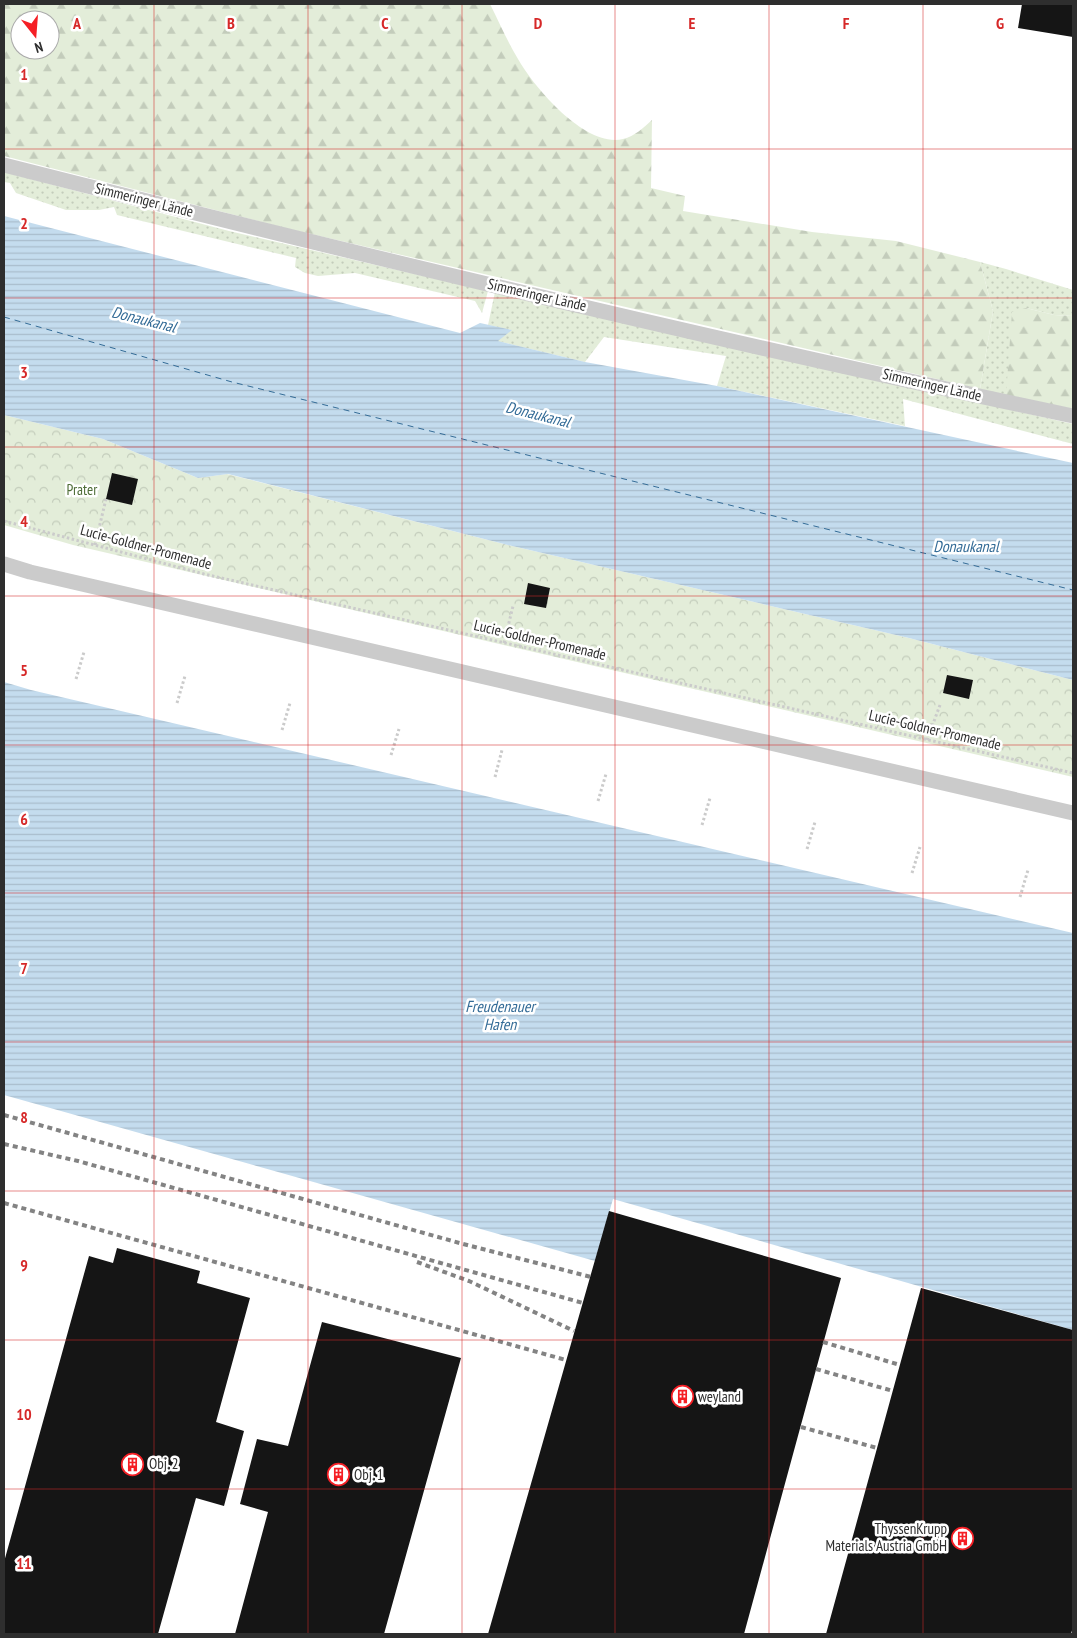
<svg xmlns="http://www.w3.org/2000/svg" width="1077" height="1638" font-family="'PT Sans Narrow',sans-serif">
	<defs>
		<pattern id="grass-dots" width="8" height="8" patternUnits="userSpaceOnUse" patternTransform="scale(1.25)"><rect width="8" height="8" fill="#e3edd9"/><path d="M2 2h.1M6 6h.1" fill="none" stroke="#c3ccbb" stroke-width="1.8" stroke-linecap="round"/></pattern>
		<pattern id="forest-firs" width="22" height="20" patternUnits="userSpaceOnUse" patternTransform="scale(1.25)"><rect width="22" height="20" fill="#e3edd9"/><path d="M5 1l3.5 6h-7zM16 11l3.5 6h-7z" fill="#c3ccbb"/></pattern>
		<pattern id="park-crowns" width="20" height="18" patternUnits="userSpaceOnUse" patternTransform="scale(1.25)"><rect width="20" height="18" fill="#e3edd9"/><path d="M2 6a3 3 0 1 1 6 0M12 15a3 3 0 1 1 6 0" fill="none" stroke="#c3ccbb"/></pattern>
		<pattern id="water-rules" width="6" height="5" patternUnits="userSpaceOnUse" patternTransform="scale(1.25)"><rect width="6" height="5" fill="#c4dcee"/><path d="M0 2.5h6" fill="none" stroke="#a9bdcc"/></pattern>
	</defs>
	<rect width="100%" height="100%" fill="#fff"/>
	<path fill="url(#grass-dots)" d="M4,172L229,231L488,291L482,313L475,301L355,273L318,276L305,273L295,267L296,258L117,215L114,207L99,210H66L16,193L10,183L4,182Z
		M980,262L1006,269L1073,290V316L1054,315L1026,308L1006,395L980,389L993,311Z
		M495,292L1073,424V444L903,399L905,426L717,386L726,356L604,337L585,362L497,341L511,330L488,325Z"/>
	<path fill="url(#forest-firs)" fill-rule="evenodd" d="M4,4H490C499,22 507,41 518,59C534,87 585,148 623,139C635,136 643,128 652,120L651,188L685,196L683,211L812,232L896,241L980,262L993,311L980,389L285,228L4,156ZM20,20H50V50H20Z
		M1026,308L1054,315L1073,316V409L1006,395L1012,312Z"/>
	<path fill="url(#park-crowns)" d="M4,415L103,439L198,478L227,474L508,545L909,638L1073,680V777L73,545L4,525Z"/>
	<path fill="url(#water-rules)" d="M4,216L460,333L480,323L512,330L498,341L585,362L717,386L1073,463V680L909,638L508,545L228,474L198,478L103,439L4,415Z
		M4,682L31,690L1073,933V1330L613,1199L595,1261L4,1095Z"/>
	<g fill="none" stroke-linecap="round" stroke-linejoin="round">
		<path stroke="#346c97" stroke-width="1" stroke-dasharray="6 5" stroke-linecap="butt" d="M4,317L232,382L1073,590"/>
	</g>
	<path fill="#151515" d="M1022,4H1073V37L1018,28Z
		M112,473L138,479L132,505L106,499Z
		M528,583L550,588L546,608L524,604Z
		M947,675L973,680L969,699L943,693Z
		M609,1211L841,1278L744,1634H488Z
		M117,1248L200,1271L197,1283L250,1298L216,1422L244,1431L224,1506L196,1498L158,1634H4V1562L89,1256L113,1263Z
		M921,1288L1073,1330V1627L1071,1634H826Z
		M322,1322L461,1358L384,1634H235L268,1512L240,1504L257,1439L288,1446Z"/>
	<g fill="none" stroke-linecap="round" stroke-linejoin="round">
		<path stroke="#cbcbcb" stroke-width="3" stroke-dasharray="2.5 2.5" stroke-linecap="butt" d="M4,521L204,574L1073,773
			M95,545L106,499
			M504,643L513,606
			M76,679L84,652
			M177,703L185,676
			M282,730L290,703
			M927,740L940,705
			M391,755L399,729
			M495,777L502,750
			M598,801L606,774
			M702,825L710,798
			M807,849L815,822
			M912,873L920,847
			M1020,897L1028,870"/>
		<path stroke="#cbcbcb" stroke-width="15" d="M4,165C359,255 715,341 1073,416
			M4,564L30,572L1073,813"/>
		<path stroke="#838383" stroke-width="4" stroke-dasharray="5 4" stroke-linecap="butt" d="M4,1115L463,1244L591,1277
			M4,1144L78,1161L583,1303
			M4,1203L566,1360
			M417,1262L469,1281L574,1331
			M823,1342L900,1365
			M816,1369L893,1391
			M801,1427L877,1448"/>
	</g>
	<path fill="none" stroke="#d62828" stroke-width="1" stroke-opacity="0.55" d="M154,4V1634M308,4V1634M462,4V1634M615,4V1634M769,4V1634M923,4V1634M4,149H1073M4,298H1073M4,447H1073M4,596H1073M4,745H1073M4,893H1073M4,1042H1073M4,1191H1073M4,1340H1073M4,1489H1073"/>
	<defs>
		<symbol id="building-ring" viewBox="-11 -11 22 22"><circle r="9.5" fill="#fff" stroke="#f51f25" stroke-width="1.5"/><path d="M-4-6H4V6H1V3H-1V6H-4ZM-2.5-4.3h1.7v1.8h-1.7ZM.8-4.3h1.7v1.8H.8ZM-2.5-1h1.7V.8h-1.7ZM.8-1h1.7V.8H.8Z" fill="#f51f25"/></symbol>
	</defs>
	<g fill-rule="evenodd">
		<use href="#building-ring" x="670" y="1384" width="25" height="25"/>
		<use href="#building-ring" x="120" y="1452" width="25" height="25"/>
		<use href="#building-ring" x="326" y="1462" width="25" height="25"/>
		<use href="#building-ring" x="950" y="1526" width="25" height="25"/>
	</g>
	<g text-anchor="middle" stroke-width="5" stroke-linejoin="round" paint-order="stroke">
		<g font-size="15" fill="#2e2e2e" stroke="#fff">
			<text transform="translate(144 200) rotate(14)" y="5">Simmeringer Lände</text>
			<text transform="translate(537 295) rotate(13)" y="5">Simmeringer Lände</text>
			<text transform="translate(932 385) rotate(13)" y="5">Simmeringer Lände</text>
			<text transform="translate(146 547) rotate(15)" y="5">Lucie-Goldner-Promenade</text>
			<text transform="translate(540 640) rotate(13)" y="5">Lucie-Goldner-Promenade</text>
			<text transform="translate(935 730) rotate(13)" y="5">Lucie-Goldner-Promenade</text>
		</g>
		<g font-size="15" fill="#4e6d37" stroke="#fff">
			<text x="82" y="495">Prater</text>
		</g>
		<g font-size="15" fill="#2e2e2e" stroke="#fff" text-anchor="start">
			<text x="698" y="1402">weyland</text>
			<text x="149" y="1469">Obj. 2</text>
			<text x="354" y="1480">Obj. 1</text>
			<text x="947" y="1534" text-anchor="end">ThyssenKrupp<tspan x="947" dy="17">Materials Austria GmbH</tspan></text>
		</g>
		<g font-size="16" font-style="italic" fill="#346c97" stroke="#fff">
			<text transform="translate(144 319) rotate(14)" y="6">Donaukanal</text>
			<text transform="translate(538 414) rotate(14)" y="6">Donaukanal</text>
			<text x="966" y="552">Donaukanal</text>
			<text x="500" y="1012">Freudenauer<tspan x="500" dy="18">Hafen</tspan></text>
		</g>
	</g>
	<g font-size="16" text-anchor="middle" font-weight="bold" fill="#d62828" stroke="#fff" stroke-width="5" stroke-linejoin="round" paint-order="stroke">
		<text x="77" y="29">A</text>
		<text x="231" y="29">B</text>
		<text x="385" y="29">C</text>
		<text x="538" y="29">D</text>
		<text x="692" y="29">E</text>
		<text x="846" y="29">F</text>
		<text x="1000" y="29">G</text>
		<text x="24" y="80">1</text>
		<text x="24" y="229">2</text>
		<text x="24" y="378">3</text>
		<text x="24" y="527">4</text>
		<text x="24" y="676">5</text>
		<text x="24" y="825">6</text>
		<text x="24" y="974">7</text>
		<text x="24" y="1123">8</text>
		<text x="24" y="1271">9</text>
		<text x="24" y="1420">10</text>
		<text x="24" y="1569">11</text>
	</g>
	<rect width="1077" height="1638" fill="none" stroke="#2e2e2e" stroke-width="10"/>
	<g transform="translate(35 35) rotate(163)"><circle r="24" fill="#ffffff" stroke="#ababab"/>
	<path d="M0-4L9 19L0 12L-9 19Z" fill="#f51f25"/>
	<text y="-8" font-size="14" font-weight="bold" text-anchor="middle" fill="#2e2e2e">N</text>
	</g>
</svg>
